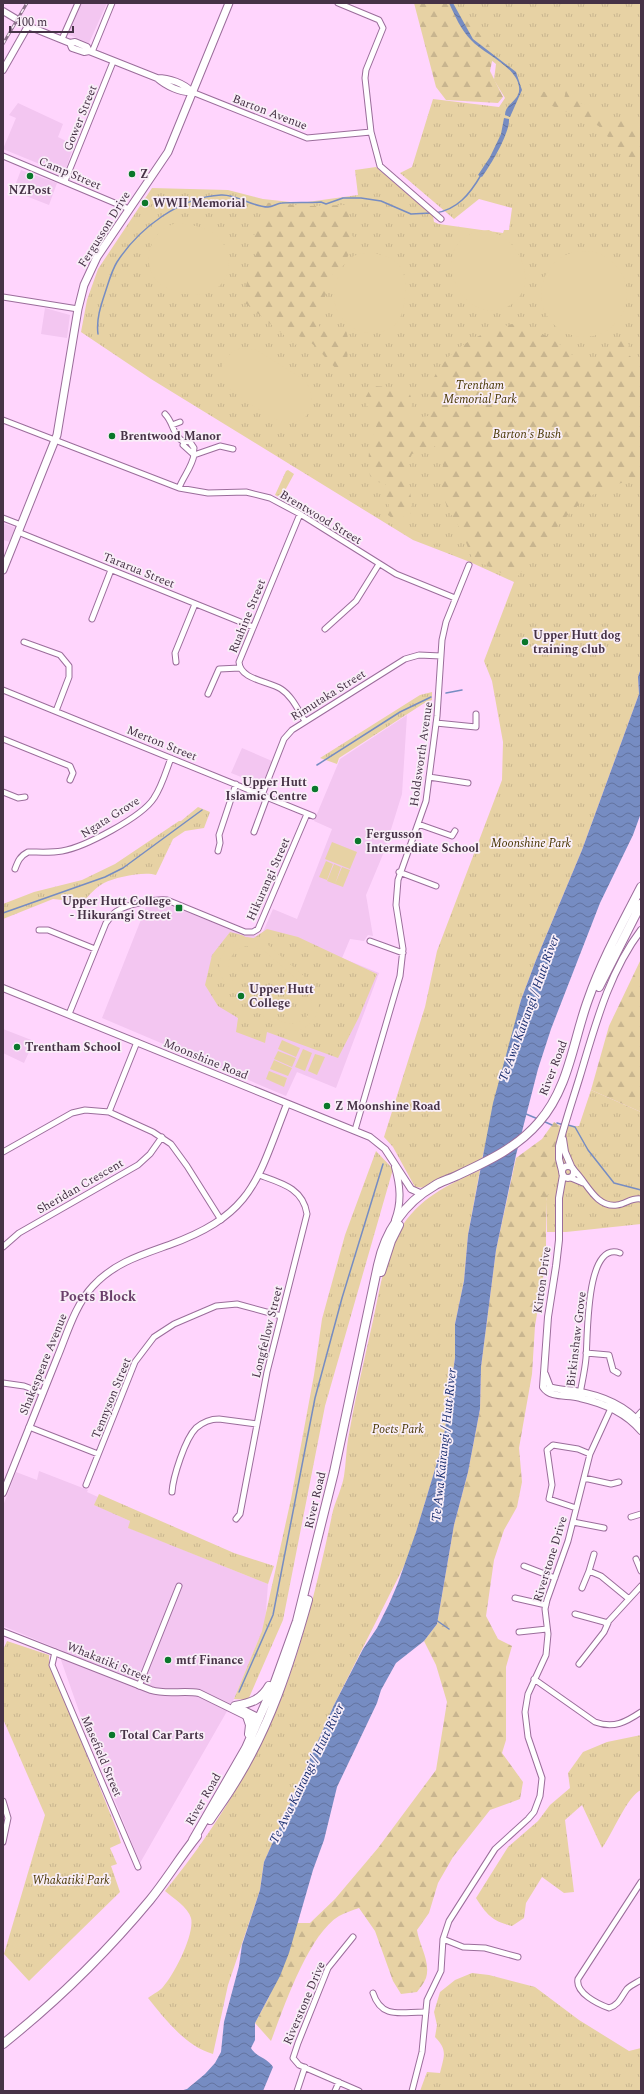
<svg xmlns="http://www.w3.org/2000/svg" width="644" height="2094" font-family="Spectral,serif">
	<defs>
		<pattern id="grass-tufts" width="24" height="20" patternUnits="userSpaceOnUse"><rect width="24" height="20" fill="#e7d2a4"/><path d="M3 7l-1-3M5 7V3M7 7l1-3M15 17l-1-3M17 17v-4M19 17l1-3" fill="none" stroke="#c8b58f"/></pattern>
		<pattern id="forest-firs" width="22" height="20" patternUnits="userSpaceOnUse"><rect width="22" height="20" fill="#e7d2a4"/><path d="M5 1l3.5 6h-7zM16 11l3.5 6h-7z" fill="#c8b58f"/></pattern>
		<pattern id="water-waves" width="16" height="10" patternUnits="userSpaceOnUse"><rect width="16" height="10" fill="#768cc2"/><path d="M0 5q4-4 8 0t8 0" fill="none" stroke="#63739f"/></pattern>
	</defs>
	<rect width="100%" height="100%" fill="#ffd5fd"/>
	<path fill="#f3c6f1" d="M75,3H107L89,43L64,33Z
		M18,103L63,124L58,137L74,145L64,174L3,149L16,118L9,115Z
		M21,170L57,183L49,205L13,191Z
		M45,308L70,315L67,338L41,334Z
		M3,523L16,528L10,542L3,540Z
		M407,715L402,794L384,852L366,895L373,936L368,935L364,941L350,939L342,958L379,973L336,1088L297,1072L286,1096L102,1018L146,907L159,904L168,905L246,935L256,936L263,932L273,909L297,919L332,829L314,821L340,759Z
		M242,748L272,761L262,785L231,773Z
		M3,1029L34,1041L24,1063L3,1053Z
		M39,1471L88,1490L87,1492L98,1497L95,1505L130,1521L129,1528L268,1584L265,1624L234,1699L140,1863L80,1714L61,1660L63,1651L3,1626V1506L16,1472L37,1480Z"/>
	<path fill="url(#grass-tufts)" d="M450,3H641V668L638,677L639,694L582,850L536,960L521,1000L482,1159L426,1188L415,1187L393,1147L384,1137L425,1007L437,951L502,780L503,742L492,681L484,661L514,582L470,562L413,540L151,379L81,332L87,300L98,269L152,188L228,190L263,199L300,203L358,195L355,170L376,167L433,216L434,222L439,224L503,233L504,230H509L512,208L479,199L454,219L400,173L412,167L433,99L499,107L505,98L494,80L496,64L467,41Z
		M288,470L294,474L281,498L275,495L286,471Z
		M432,692V700L426,702L339,758L337,764L320,758L420,695Z
		M198,807L210,812L204,828L185,831L173,839L156,875C145,871 115,877 104,883C96,887 89,895 83,902L53,899L3,919V904L34,892L82,880L115,864L179,821H181Z
		M267,929L298,937L377,974L359,1017L338,1058L267,1032L265,1043L236,1032L238,1018L218,1006L205,985L212,955L230,932L242,935L251,940Z
		M591,1090L641,1112V1224L566,1232H547L546,1201L560,1126H579Z
		M376,1151L393,1169L325,1406L283,1620L248,1700L234,1699L262,1631L291,1499L314,1375L322,1319L345,1235Z
		M480,1170L468,1235L464,1281L455,1324V1358L443,1443L414,1539L405,1564L334,1705L264,1862L260,1890L228,1985L213,2054C185,2046 165,2019 148,1998C153,1994 160,1991 163,1987C174,1975 195,1934 191,1918C188,1907 173,1898 165,1891C212,1834 253,1767 281,1699C304,1640 319,1577 332,1515C335,1501 342,1489 344,1476C346,1464 346,1451 348,1439C355,1398 365,1357 374,1316C380,1287 385,1255 400,1230C417,1199 449,1184 480,1170Z
		M99,1494L234,1553L274,1566L268,1584L128,1528L130,1521L94,1505Z
		M7,1641L49,1655V1661L118,1833L121,1843L110,1848L117,1864L111,1866L120,1892L29,1981L4,1954L45,1815L3,1719V1650Z
		M641,1735V1790C627,1796 612,1835 602,1848L582,1805L565,1820L574,1892L564,1893L542,1877L526,1903L524,1918L512,1926C492,1921 487,1915 476,1898L508,1847L538,1821L550,1805L570,1788L568,1773L583,1752L607,1742Z
		M472,1973L489,1975L535,1987L579,2020L629,2051L641,2048V2091H420L427,2072L440,2073C444,2056 448,2050 435,2037L437,2025L434,2012L440,1992L455,1980Z"/>
	<path fill="url(#forest-firs)" d="M414,3H455L494,52L490,71L503,97L498,103L446,100L436,87Z
		M527,89L546,92L558,99L564,100L566,89L575,90L580,103L593,106L600,116L632,123L641,131V163L615,150L604,130L594,123L535,99Z
		M259,202L307,206L345,205L349,216L347,227L353,237L352,247L344,265L333,274L322,305L318,325L326,333L333,328L346,330L348,338L347,370H338C325,360 315,340 298,336L296,345L245,303V289L256,253L253,237L265,217L263,210L259,207Z
		M512,324C537,329 559,340 576,359L593,360L616,342L625,339L629,345L626,353L635,360L641,362V479C627,481 609,485 597,492C563,512 539,550 515,580L472,558L462,532L447,508L440,481L443,465L435,446L412,454L405,471L411,497V513L396,521L388,515L389,504H385L381,499L386,484L378,482L370,476C367,454 369,444 377,424L364,400L372,386L390,387L392,390L396,391L399,388L408,390C414,402 413,408 406,419L411,423L415,418L429,416C430,407 427,394 431,385C442,351 480,332 512,324Z
		M641,959V1112L591,1090L609,1026Z
		M554,1122L560,1126L556,1162L546,1201V1260L535,1326L532,1374L519,1448L522,1482L517,1507L504,1530L494,1560L486,1616L498,1639L512,1646L506,1667V1740L502,1753L523,1782L520,1799L490,1810L453,1857L438,1883L429,1913L417,1930C419,1945 431,1962 426,1978C424,1983 420,1988 417,1992L401,1994L393,1981L375,1931L359,1908C352,1910 345,1913 339,1916C308,1935 284,2007 271,2041L255,2023L269,1997L294,1923H310L335,1899L378,1848L436,1770L447,1702L436,1665L424,1641L437,1624L454,1525L468,1472L480,1409L481,1367L496,1250L516,1158L542,1139Z"/>
	<path fill="#e7d2a4" fill-rule="evenodd" d="M176,223C198,225 222,230 228,255C230,265 228,275 222,283C208,302 169,295 156,280C144,266 148,241 162,230C165,227 171,225 176,223Z
		M489,230C493,233 499,234 503,237C524,251 536,287 512,304C469,333 427,259 468,235C474,231 482,231 489,230Z
		M541 294a43 43 0 1 1 86 0a43 43 0 1 1-86 0Z
		M372,252C381,255 392,257 399,265C409,277 406,304 400,318C391,336 363,337 349,325C344,321 339,315 336,308C331,292 339,265 354,256C359,253 366,253 372,252Z
		M241,348L256,350L304,380C320,398 311,427 284,422C273,420 236,395 226,386L222,379V363L233,351Z
		M332,842L357,852L350,869L325,859Z
		M326,861L333,864L327,880L319,877Z
		M334,864L341,867L335,884L327,881Z
		M342,867L350,870L343,887L335,884Z
		M247,937L260,939L267,944L315,986C320,996 321,1008 314,1018C295,1046 270,1022 253,1007C244,1000 232,992 225,983C211,963 226,940 247,937ZM246,946L262,949L308,989L312,1004L311,1011L304,1020L290,1024L280,1021L233,982L228,972L229,960L236,950Z
		M282,1040L300,1048L296,1057L278,1049Z
		M303,1049L312,1053L305,1071L295,1067Z
		M278,1051L296,1058L292,1067L274,1059Z
		M315,1054L325,1057L317,1075L308,1071Z
		M274,1060L292,1068L288,1076L270,1069Z
		M269,1071L287,1078L284,1087L266,1079Z"/>
	<path fill="url(#water-waves)" d="M449,3H453L473,39L516,72L522,90L510,117L505,115C505,103 521,101 519,87C517,67 484,54 471,40C461,30 455,16 449,3Z
		M504,118L509,119C510,133 491,165 482,177L478,175L490,157L501,134Z
		M641,668V813L633,835L600,903L551,1029L538,1069L516,1155L496,1250L481,1367L480,1409L468,1472L454,1525L437,1624L424,1641L396,1663L381,1690L377,1703L337,1787L324,1840L313,1870L289,1953L280,1976L255,2023V2040L251,2048C256,2057 268,2058 273,2067L263,2091H180L187,2089L205,2074L215,2063L221,2052L224,2022L239,1966L242,1945L260,1890L264,1862L334,1705L363,1649L377,1628L389,1604L398,1583L416,1532L443,1443L455,1358V1324L464,1281L468,1235L493,1103L521,1000L536,960L582,850L639,694L638,677Z"/>
	<g fill="none" stroke-linecap="round" stroke-linejoin="round">
		<path stroke="#768cc2" stroke-width="1.5" d="M435,213C457,210 470,194 481,175
			M98,334C96,319 101,305 106,290C109,281 112,270 117,262C139,228 180,197 221,195C237,194 252,207 268,207C273,207 277,203 282,203C295,202 308,203 321,202L326,204L343,198H361L381,201L411,214L431,213
			M446,693L462,690
			M317,765L400,712L431,697
			M3,913L105,877L123,868L202,810
			M526,1114L538,1119
			M543,1121L552,1125
			M557,1123L564,1125
			M568,1125L575,1127L588,1150L614,1183L641,1190
			M436,1620L449,1629
			M239,1692L273,1615L315,1398L342,1298L383,1164"/>
		<defs>
			<path id="minor" d="M338,3L379,20L383,28L366,70L365,78L371,132
				M62,39L78,3
				M92,52L112,3
				M192,92L307,138L371,132L380,166L441,219
				M3,156L129,209
				M65,181L113,62
				M3,297L78,309
				M165,414C174,423 172,435 184,442
				M3,420L179,488L208,493L246,492L270,498L300,514L396,574L455,598
				M172,425L180,422
				M194,455L220,446L233,449
				M179,488C183,477 192,467 194,455L183,445L185,441L190,442L194,448L193,454
				M300,514L239,662C240,680 269,681 281,689C292,696 298,710 305,721
				M3,518L21,525
				M18,532L253,627
				M92,619L111,570
				M325,629L356,601L379,564
				M24,642L60,655L69,666V677L56,711
				M176,662L175,653L195,604
				M3,690L313,816
				M208,694L219,669L240,668
				M436,723L476,727V714
				M3,739L70,766L73,773L70,780
				M429,777L468,783
				M3,792L18,798L25,797
				M262,795L284,739L292,730L405,659L419,655L441,656
				M418,824L452,836L455,831
				M254,832L267,797
				M218,851L220,843L219,835L236,784
				M15,869C18,861 20,856 28,852C39,852 51,853 62,851C85,847 142,817 154,798C162,786 166,771 171,758
				M399,872L436,886
				M39,930H48L95,949
				M370,941L403,953
				M69,1014L106,923C110,918 112,914 117,911C127,904 155,899 167,900L245,932H253L258,929L307,814
				M109,1112L137,1042
				M355,1130L400,976L403,949L396,905L398,880L426,801L437,716L442,640L446,622L469,565
				M3,1152L72,1113L85,1110L109,1112L153,1132L171,1144L187,1166L221,1220
				M575,1171C587,1183 596,1208 617,1205C626,1204 632,1197 641,1199
				M571,1178L583,1183
				M3,1247L19,1233L138,1165L150,1154L162,1137
				M586,1353L609,1355L613,1370L618,1373
				M3,1383L24,1386L43,1393
				M580,1394C582,1382 585,1370 586,1358C588,1338 585,1240 620,1253
				M633,1421L641,1412
				M29,1427L98,1454
				M584,1478L611,1484L619,1482
				M86,1485L135,1362L154,1337L174,1324L216,1306L237,1304L281,1316
				M172,1492C173,1477 185,1439 196,1428C203,1422 210,1419 219,1419L257,1424
				M576,1508L549,1499L552,1485L547,1450L553,1445L578,1449L590,1454
				M631,1517L641,1514
				M236,1519L240,1514L267,1372L307,1214C303,1188 281,1183 259,1175
				M573,1522L604,1528
				M594,1554L589,1571L601,1576L629,1599
				M636,1559L641,1571
				M524,1566L555,1578
				M582,1588L589,1571
				M515,1598L546,1605
				M575,1614L608,1623L604,1632L579,1664
				M606,1624L641,1586
				M519,1632L547,1629
				M55,1652L52,1665L138,1867
				M534,1679L595,1722C614,1729 626,1722 641,1712
				M139,1686L179,1586
				M3,1801L8,1818L3,1842
				M641,1882L578,1979C575,1993 598,2004 609,2008C619,2005 621,1997 627,1989C631,1985 636,1983 641,1980
				M353,1937L328,1968L298,2043L293,2058L299,2065L359,2091
				M443,1939L463,1947L485,1948L518,1957
				M373,1993C382,2021 404,2011 426,2012
				M297,2091L305,2067
				M335,2091L339,2082
				M412,2091L422,2052L427,2000L441,1971L443,1939L449,1921L495,1849L528,1819L534,1812L540,1796L542,1778L528,1737L525,1712L528,1694L546,1655L548,1634L545,1609L547,1600L568,1541L590,1454L612,1406"/>
			<path id="tertiary" d="M3,11L28,26L70,43L72,48L84,52L89,51L157,78C166,86 181,93 192,92
				M70,43L75,42L87,47L89,51
				M3,70L28,26
				M157,78C169,78 184,83 192,92
				M3,988L370,1137L385,1149L411,1189L422,1194
				M563,1139L565,1152L571,1166
				M562 1172a6 6 0 1 1 12 0a6 6 0 1 1-12 0Z
				M562,1171L559,1159V1146C565,1122 573,1099 580,1076C595,1026 609,972 641,930
				M563,1175L559,1198V1240L556,1266L548,1317L543,1387C551,1399 568,1394 580,1398C603,1403 626,1413 641,1431
				M395,1220C402,1202 400,1185 395,1167
				M545,1374L550,1387C558,1390 567,1390 575,1391C600,1395 625,1405 641,1424
				M3,1493C21,1448 39,1403 57,1358C67,1334 75,1305 93,1286C114,1263 141,1255 169,1245C254,1214 257,1180 287,1104
				M3,1632L151,1690C167,1695 183,1690 199,1693L254,1720L260,1718
				M236,1706L260,1718"/>
			<path id="secondary" d="M3,570L57,435L78,309L84,285L97,257L168,152L229,3"/>
			<path id="trunk" d="M599,987L641,904
				M381,1272L391,1241L399,1225
				M235,1706C251,1703 261,1700 269,1686
				M247,1716L250,1725L249,1734
				M210,1820C218,1808 227,1796 234,1784C270,1727 290,1664 308,1600
				M193,1840L246,1748L275,1682L297,1621L334,1472L378,1265C385,1232 404,1203 434,1186C441,1181 448,1180 456,1176C486,1162 517,1148 539,1122C569,1088 573,1041 588,1000C602,960 622,924 641,887
				M3,2044C57,2001 106,1953 150,1900C167,1879 180,1857 197,1836"/>
		</defs>
		<use href="#minor" stroke="#9b6d9b" stroke-width="7"/>
		<use href="#tertiary" stroke="#9b6d9b" stroke-width="8"/>
		<use href="#secondary" stroke="#9b6d9b" stroke-width="9"/>
		<use href="#trunk" stroke="#9b6d9b" stroke-width="10"/>
		<use href="#minor" stroke="#fff" stroke-width="5"/>
		<use href="#tertiary" stroke="#fff" stroke-width="6"/>
		<use href="#secondary" stroke="#fff" stroke-width="7"/>
		<use href="#trunk" stroke="#fff" stroke-width="8"/>
		<defs>
			<path id="rail" d="M3,44L27,3"/>
		</defs>
		<use href="#rail" stroke="#8c708b" stroke-width="3"/>
		<use href="#rail" stroke="#f9eef8" stroke-width="1.5" stroke-dasharray="4.5" stroke-linecap="butt"/>
	</g>
	<g fill="#0a772b" stroke="#f9eef8" stroke-width="1.5">
		<circle cx="132" cy="174" r="4"/>
		<circle cx="30" cy="176" r="4"/>
		<circle cx="145" cy="203" r="4"/>
		<circle cx="112" cy="436" r="4"/>
		<circle cx="525" cy="642" r="4"/>
		<circle cx="315" cy="789" r="4"/>
		<circle cx="358" cy="841" r="4"/>
		<rect x="175" y="904" width="8" height="8" rx="2"/>
		<circle cx="241" cy="996" r="4"/>
		<circle cx="17" cy="1047" r="4"/>
		<circle cx="327" cy="1106" r="4"/>
		<circle cx="168" cy="1660" r="4"/>
		<circle cx="112" cy="1735" r="4"/>
	</g>
	<g text-anchor="middle" stroke-width="3.5" stroke-linejoin="round" paint-order="stroke">
		<g font-size="12" fill="#463246" stroke="#f9eef8">
			<text transform="translate(270 112) rotate(21)" y="4">Barton Avenue</text>
			<text transform="translate(80 118) rotate(-68)" y="4">Gower Street</text>
			<text transform="translate(70 173) rotate(23)" y="4">Camp Street</text>
			<text transform="translate(104 229) rotate(-58)" y="4">Fergusson Drive</text>
			<text transform="translate(321 517) rotate(31)" y="4">Brentwood Street</text>
			<text transform="translate(139 570) rotate(22)" y="4">Tararua Street</text>
			<text transform="translate(247 616) rotate(-68)" y="4">Ruahine Street</text>
			<text transform="translate(328 695) rotate(-32)" y="4">Rimutaka Street</text>
			<text transform="translate(162 743) rotate(22)" y="4">Merton Street</text>
			<text transform="translate(421 754) rotate(-82)" y="4">Holdsworth Avenue</text>
			<text transform="translate(110 817) rotate(-32)" y="4">Ngata Grove</text>
			<text transform="translate(268 879) rotate(-66)" y="4">Hikurangi Street</text>
			<text transform="translate(206 1059) rotate(22)" y="4">Moonshine Road</text>
			<text transform="translate(553 1068) rotate(-69)" y="4">River Road</text>
			<text transform="translate(80 1186) rotate(-30)" y="4">Sheridan Crescent</text>
			<text transform="translate(542 1280) rotate(-82)" y="4">Kirton Drive</text>
			<text transform="translate(267 1332) rotate(-76)" y="4">Longfellow Street</text>
			<text transform="translate(576 1339) rotate(-83)" y="4">Birkinshaw Grove</text>
			<text transform="translate(43 1364) rotate(-68)" y="4">Shakespeare Avenue</text>
			<text transform="translate(111 1398) rotate(-68)" y="4">Tennyson Street</text>
			<text transform="translate(315 1500) rotate(-77)" y="4">River Road</text>
			<text transform="translate(550 1559) rotate(-73)" y="4">Riverstone Drive</text>
			<text transform="translate(109 1662) rotate(22)" y="4">Whakatiki Street</text>
			<text transform="translate(102 1756) rotate(67)" y="4">Masefield Street</text>
			<text transform="translate(203 1799) rotate(-60)" y="4">River Road</text>
			<text transform="translate(304 2003) rotate(-67)" y="4">Riverstone Drive</text>
		</g>
		<g font-size="12" font-weight="bold" fill="#463246" stroke="#f9eef8" text-anchor="start">
			<text x="140" y="178">Z</text>
			<text x="30" y="194" text-anchor="middle">NZPost</text>
			<text x="153" y="207">WWII Memorial</text>
			<text x="120" y="440">Brentwood Manor</text>
			<text x="533" y="639">Upper Hutt dog<tspan x="533" dy="14">training club</tspan></text>
			<text x="307" y="786" text-anchor="end">Upper Hutt<tspan x="307" dy="14">Islamic Centre</tspan></text>
			<text x="366" y="838">Fergusson<tspan x="366" dy="14">Intermediate School</tspan></text>
			<text x="171" y="905" text-anchor="end">Upper Hutt College<tspan x="171" dy="14">- Hikurangi Street</tspan></text>
			<text x="249" y="993">Upper Hutt<tspan x="249" dy="14">College</tspan></text>
			<text x="25" y="1051">Trentham School</text>
			<text x="335" y="1110">Z Moonshine Road</text>
			<text x="176" y="1664">mtf Finance</text>
			<text x="120" y="1739">Total Car Parts</text>
		</g>
		<g font-size="12" font-style="italic" fill="#483602" stroke="#f9eef8">
			<text x="480" y="389">Trentham<tspan x="480" dy="14">Memorial Park</tspan></text>
			<text x="527" y="438">Barton's Bush</text>
			<text x="531" y="847">Moonshine Park</text>
			<text x="398" y="1433">Poets Park</text>
			<text x="71" y="1884">Whakatiki Park</text>
		</g>
		<g font-size="13" font-style="italic" fill="#1b2f70" stroke="#f9eef8">
			<text transform="translate(528 1008) rotate(-70)" y="5">Te Awa Kairangi / Hutt River</text>
			<text transform="translate(443 1445) rotate(-84)" y="5">Te Awa Kairangi / Hutt River</text>
			<text transform="translate(306 1773) rotate(-64)" y="5">Te Awa Kairangi / Hutt River</text>
		</g>
		<g font-size="14" font-weight="bold" fill="#6a3f6a" stroke="#f9eef8">
			<text x="98" y="1301">Poets Block</text>
		</g>
	</g>
	<rect width="644" height="2094" fill="none" stroke="#463246" stroke-width="8"/>
	<path d="M10 26v6h63v-6" fill="none" stroke="#463246" stroke-width="2"/>
	<text x="16" y="26" font-size="12" fill="#463246" stroke="#f9eef8" stroke-width="3" paint-order="stroke">100 m</text>
</svg>
